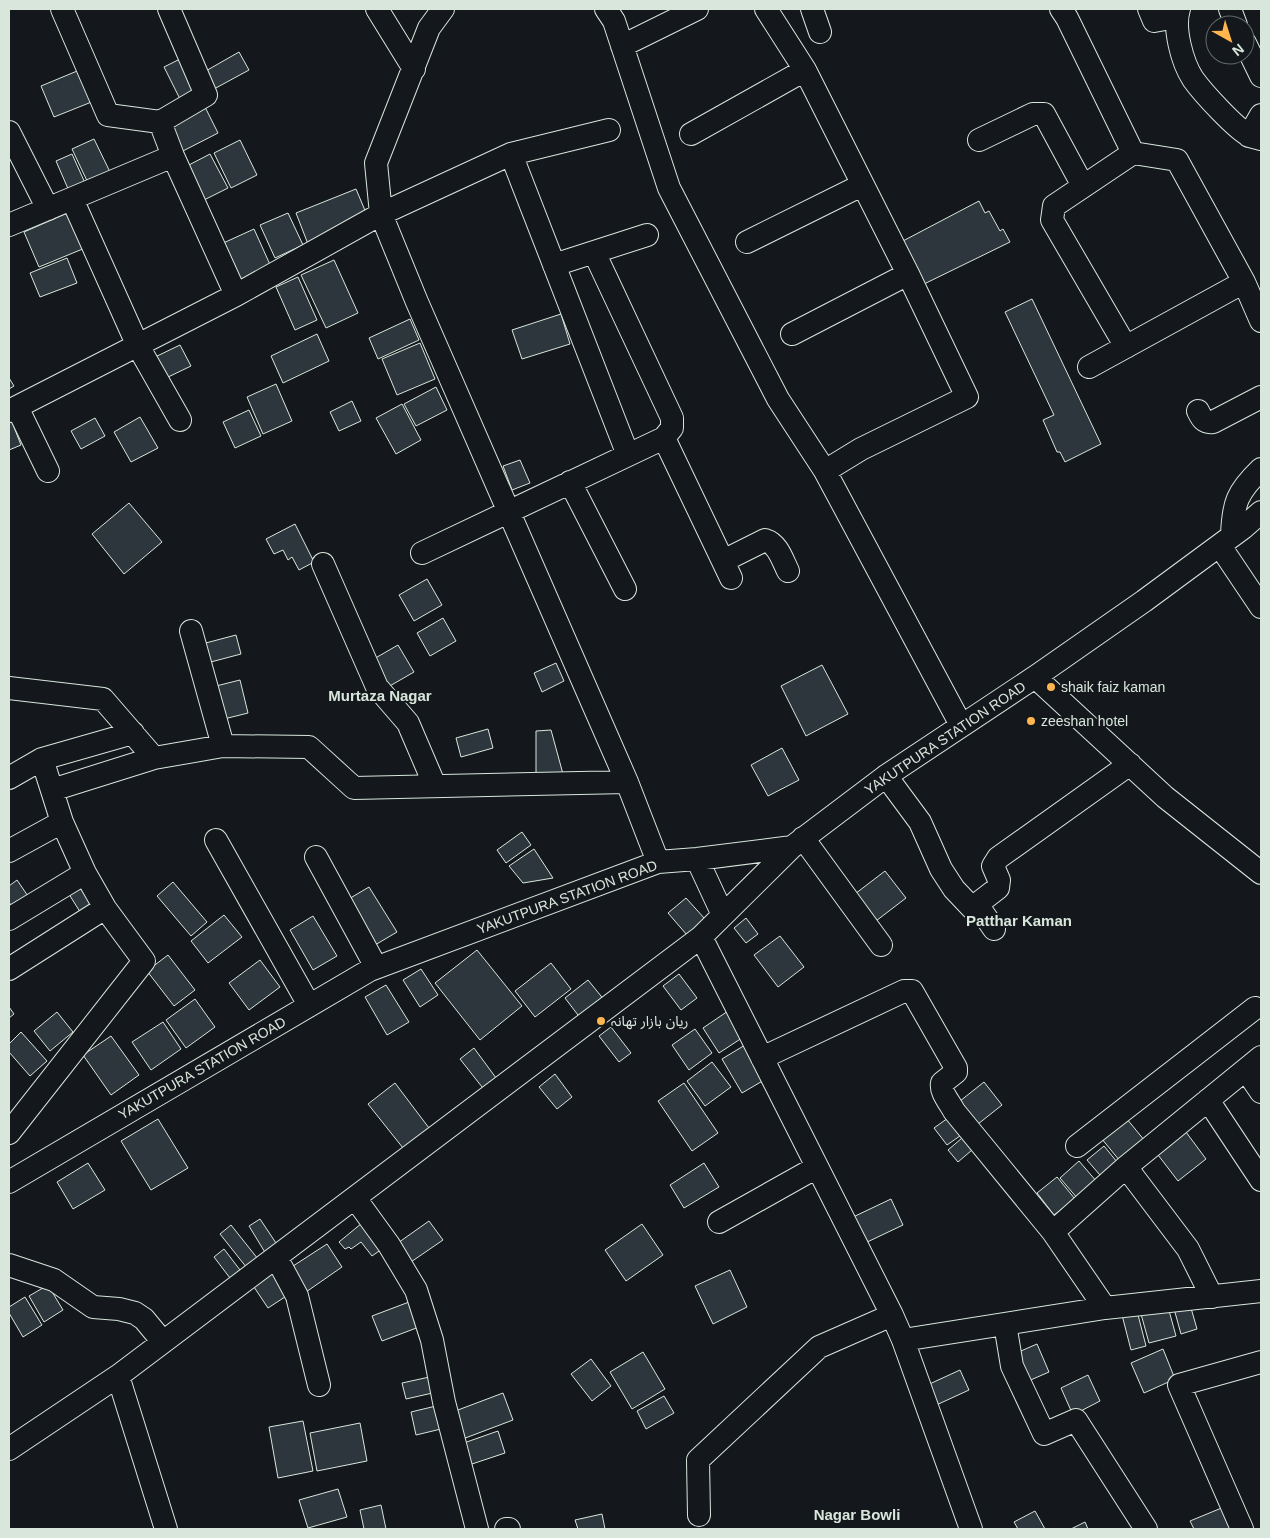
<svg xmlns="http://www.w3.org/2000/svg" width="1270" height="1538" font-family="Arial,'Noto Sans Arabic',sans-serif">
	<rect width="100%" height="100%" fill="#14181c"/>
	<path fill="#2c363c" stroke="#d8e6dc" d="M239,52L249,70L214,89L204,72Z
		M184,57L200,88L180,99L164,67Z
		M82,69L94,101L54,117L41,86Z
		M204,105L218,133L181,152L167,123Z
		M94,139L111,174L89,185L72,149Z
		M240,140L257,175L231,188L214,153Z
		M72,154L85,183L69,191L56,161Z
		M210,154L228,188L204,200L187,166Z
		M356,189L369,220L308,244L296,213Z
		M979,201L985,213L989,211L1000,231L1003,229L1010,242L922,285L901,242Z
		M70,212L85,248L39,267L24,232Z
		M288,213L303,245L275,258L260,225Z
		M254,229L272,269L237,285L219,245Z
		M67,258L77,283L40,297L30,273Z
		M334,260L358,313L326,328L301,275Z
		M298,277L317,320L295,330L276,287Z
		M1032,299L1101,444L1065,462L1060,452H1057L1043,420L1054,415L1005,312Z
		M561,314L570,344L522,359L512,330Z
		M410,319L419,340L378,359L369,338Z
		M317,334L329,361L283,383L271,356Z
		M420,343L435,379L397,395L382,359Z
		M180,345L191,366L164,379L153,358Z
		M9,378L14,386L9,389Z
		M276,384L292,421L263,434L247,397Z
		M436,387L447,410L416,426L404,404Z
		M352,401L361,421L339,431L330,412Z
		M402,404L421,440L396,454L376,418Z
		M249,410L261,436L235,448L223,422Z
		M140,417L158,448L131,462L114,432Z
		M95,418L105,436L81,449L71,431Z
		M12,422L21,445L9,450V423Z
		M520,460L530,483L512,490L503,466Z
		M129,503L162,542L124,574L92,534Z
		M295,524L314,562L299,570L292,557L288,560L283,550L274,554L266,539Z
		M427,579L442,605L414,621L399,595Z
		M443,618L456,641L430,656L417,633Z
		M236,635L241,654L207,663L202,644Z
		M398,645L414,672L388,687L372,660Z
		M556,663L564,681L542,692L534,673Z
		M822,665L848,714L806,736L781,686Z
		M240,680L248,713L224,719L216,686Z
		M488,729L493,748L461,757L456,738Z
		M551,730L563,774L536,775V731Z
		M782,748L799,780L768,796L751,765Z
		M522,832L531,845L506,863L497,850Z
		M534,849L553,878L523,883L509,866Z
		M885,871L906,898L872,924L851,897Z
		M17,880L32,902L16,913L9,902V886Z
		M84,880L99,905L82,915L67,891Z
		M173,882L207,922L191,936L157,896Z
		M369,887L397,932L375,945L347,900Z
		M686,898L705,919L687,935L668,913Z
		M224,915L242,937L208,963L191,941Z
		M313,916L337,956L313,970L290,930Z
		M746,918L758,934L746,943L734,928Z
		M780,936L804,967L778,987L754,955Z
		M477,950L522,1006L480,1040L435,983Z
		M168,955L195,990L174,1006L147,971Z
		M260,960L280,987L249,1010L229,983Z
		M551,963L571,989L535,1017L515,991Z
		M421,969L438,995L420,1007L403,980Z
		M679,974L697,998L681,1010L663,986Z
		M588,980L605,1001L581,1019L565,998Z
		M386,985L409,1022L387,1035L365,997Z
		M195,999L215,1027L186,1048L166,1020Z
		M9,1007L14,1014L9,1018Z
		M731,1009L748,1034L719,1053L703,1028Z
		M57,1012L73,1032L50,1051L34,1031Z
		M163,1022L181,1049L151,1070L132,1042Z
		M611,1027L631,1053L619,1062L599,1036Z
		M695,1029L712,1053L689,1070L672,1045Z
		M21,1032L47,1061L30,1076L9,1052V1044Z
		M111,1036L139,1075L111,1095L83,1055Z
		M750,1042L771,1076L742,1093L722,1059Z
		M474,1048L499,1082L486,1092L460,1059Z
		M712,1062L731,1087L705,1106L687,1081Z
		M555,1074L572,1097L557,1109L539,1087Z
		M984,1082L1002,1105L973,1128L955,1105Z
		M395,1083L429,1128L403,1148L368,1104Z
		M684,1083L718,1133L692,1151L658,1101Z
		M955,1113L967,1131L947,1145L934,1128Z
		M1122,1113L1149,1146L1124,1166L1097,1133Z
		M158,1119L188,1168L151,1190L121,1141Z
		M1183,1128L1206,1159L1178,1181L1155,1151Z
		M969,1132L979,1144L958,1162L948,1150Z
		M1104,1146L1122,1168L1106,1182L1087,1160Z
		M1079,1161L1097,1182L1078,1199L1060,1178Z
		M88,1163L105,1190L73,1209L57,1182Z
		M704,1163L719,1187L684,1208L670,1185Z
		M1057,1177L1075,1199L1054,1215L1037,1193Z
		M891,1199L903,1225L863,1244L851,1218Z
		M260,1219L278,1246L266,1254L249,1226Z
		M429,1221L443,1240L408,1264L395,1245Z
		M362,1223L382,1249L372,1256L361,1242L351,1249L349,1247L345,1249L339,1242Z
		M642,1224L663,1255L626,1281L605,1250Z
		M231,1225L258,1259L247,1268L220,1234Z
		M327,1244L342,1267L306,1292L290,1268Z
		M224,1249L240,1270L230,1278L214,1257Z
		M730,1270L747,1307L713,1324L695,1286Z
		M276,1271L291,1293L268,1308L254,1287Z
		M48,1285L63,1310L44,1322L29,1296Z
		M25,1297L42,1325L23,1337L9,1313V1307Z
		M1189,1301L1197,1329L1181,1334L1173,1305Z
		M409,1302L419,1327L382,1341L372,1316Z
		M1168,1307L1176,1336L1149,1343L1141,1314Z
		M1137,1311L1146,1346L1131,1350L1122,1315Z
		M1037,1344L1049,1372L1026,1382L1014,1354Z
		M1163,1349L1175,1379L1144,1393L1131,1363Z
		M643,1352L665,1389L632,1409L610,1372Z
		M591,1359L611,1386L592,1401L571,1374Z
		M960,1370L969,1390L932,1407L923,1387Z
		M1088,1375L1100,1401L1073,1415L1061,1388Z
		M434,1376L437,1392L406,1399L402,1383Z
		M503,1393L513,1420L460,1440L450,1413Z
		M664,1396L674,1413L646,1429L637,1411Z
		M436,1406L441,1429L416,1435L411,1412Z
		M303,1421L313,1471L278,1478L269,1427Z
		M360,1423L367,1461L317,1471L310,1433Z
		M498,1431L505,1453L469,1465L461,1444Z
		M338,1489L347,1517L308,1528L299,1500Z
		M381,1505L386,1529H364L360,1510Z
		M1224,1507L1234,1529H1194L1190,1521Z
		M1035,1511L1045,1529H1018L1014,1522Z
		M602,1514L605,1529H578L575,1520Z
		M1085,1522L1088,1529H1071Z"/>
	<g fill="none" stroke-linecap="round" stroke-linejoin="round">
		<defs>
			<path id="minor" d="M62,9L108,115L160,122
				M169,9L206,95L160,122L173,156L236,295
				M377,9L414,69
				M443,9L429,28L376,163L381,214L417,302L627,782L658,862
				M606,9L614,21L669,188L778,399L825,471L961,725
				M766,9L805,70L908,274L967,397L861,449L825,471
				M812,9L820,32
				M1061,9L1067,18L1133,153L1177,160L1244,282L1261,321
				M1149,9L1154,21L1176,17
				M1179,9C1173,28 1182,62 1193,79C1203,93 1236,129 1250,136C1253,137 1258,138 1261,139
				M1230,9L1236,25
				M1245,43L1261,76
				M622,46L697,9
				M9,132L48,209
				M691,134L805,70
				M1249,136L1261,115
				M979,140L1033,114H1044L1083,186
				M511,154L628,455
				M72,199L138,346L180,420
				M9,225L173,156
				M747,242L862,185
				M594,252L672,418V428L664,438L731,578
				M554,265L647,235
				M792,334L908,274
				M1126,347L1052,220L1054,206L1133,153
				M1089,367L1244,282
				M17,407L48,471
				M9,411L236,295L381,214L511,154L609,130
				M1198,411C1202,419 1204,423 1213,422L1261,397
				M570,482L625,589
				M1232,536C1233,503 1237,492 1261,469
				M1220,546L1261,607
				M422,553L664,438
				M723,561L765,540C778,544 782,559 788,571
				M323,564L377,687L408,723L435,786
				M191,631L223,746
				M1035,677L1165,797L1261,873
				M9,688L103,699L154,758L223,746L309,747L354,788L627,782
				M886,776L920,822L941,869L954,889L972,908L983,913L994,929
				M9,778L42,759L133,733
				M52,790L154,758
				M803,838L881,945
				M216,840L309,1005
				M9,851L62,822
				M316,857L376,967
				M697,859L723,915
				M972,908L998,888L999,880L993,866L998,858L1130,764
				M9,919L85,873
				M701,937L892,1315L903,1340L971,1529
				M9,969L105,908
				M762,1058L904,991H912L956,1068V1072L942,1083C940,1092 950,1103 954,1111L1053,1232
				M1246,1070L1261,1092
				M1208,1100L1261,1180
				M9,1133L144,961L105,908L85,873L62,822L42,759
				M1077,1146L1255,1008
				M1126,1167L1188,1249L1212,1297
				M9,1182L370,970L658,862L697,859L792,847L886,776L1035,677L1144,601L1243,528L1261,512
				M355,1198L389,1245L416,1290L432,1340L444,1402L477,1529
				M719,1222L817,1167
				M276,1257L297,1296L319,1385
				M9,1265L54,1280L93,1307L119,1309L135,1313L144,1319L163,1342
				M1105,1308L1053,1232L1126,1167L1261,1057
				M1005,1324L1012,1366L1044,1434L1076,1420L1146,1529
				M903,1340L1105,1308L1261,1291
				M118,1376L166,1529
				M9,1449L118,1376L701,937L792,847
				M699,1515L698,1460L819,1347L892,1315
				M506,1529H509
				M1242,1529L1179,1385L1261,1362"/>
		</defs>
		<use href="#minor" stroke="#d8e6dc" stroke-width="24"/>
		<use href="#minor" stroke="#14181c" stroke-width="22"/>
	</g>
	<g fill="#ffb74d" stroke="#14181c" stroke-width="2">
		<circle cx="1051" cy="687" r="5"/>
		<circle cx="1031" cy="721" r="5"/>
		<circle cx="601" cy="1021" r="5"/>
	</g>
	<g text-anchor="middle" stroke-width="4" stroke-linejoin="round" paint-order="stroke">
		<g font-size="14" fill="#d8e6dc" stroke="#14181c" text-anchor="start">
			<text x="1061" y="692">shaik faiz kaman</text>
			<text x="1041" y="726">zeeshan hotel</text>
			<text x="611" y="1026">ریان بازار تھانہ</text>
		</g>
		<g font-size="14" fill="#d8e6dc" stroke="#14181c">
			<text transform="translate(945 738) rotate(-34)" y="5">YAKUTPURA STATION ROAD</text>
			<text transform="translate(567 897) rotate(-20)" y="5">YAKUTPURA STATION ROAD</text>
			<text transform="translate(202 1068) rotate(-30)" y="5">YAKUTPURA STATION ROAD</text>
		</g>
		<g font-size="15" font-weight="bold" fill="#d8e6dc" stroke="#14181c">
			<text x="380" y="701">Murtaza Nagar</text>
			<text x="1019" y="926">Patthar Kaman</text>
			<text x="857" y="1520">Nagar Bowli</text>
		</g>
	</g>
	<rect width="1270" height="1538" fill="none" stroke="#d8e6dc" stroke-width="20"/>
	<g transform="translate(1230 40) rotate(141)"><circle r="24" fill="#14181c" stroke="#626a69"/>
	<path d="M0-4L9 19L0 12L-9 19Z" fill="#ffb74d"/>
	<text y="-8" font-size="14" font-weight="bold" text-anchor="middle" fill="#d8e6dc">N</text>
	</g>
</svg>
